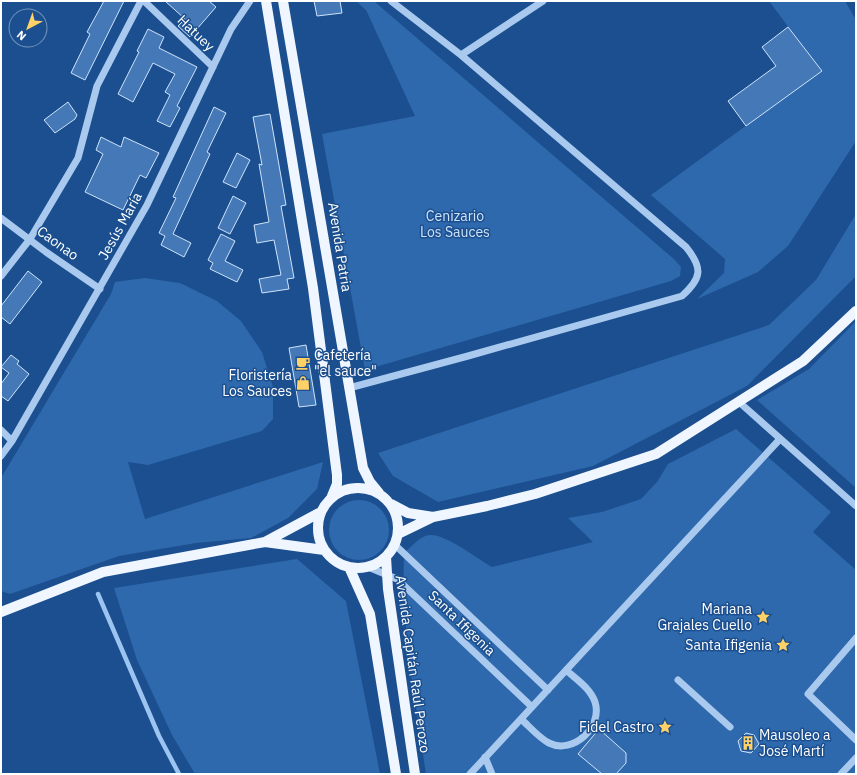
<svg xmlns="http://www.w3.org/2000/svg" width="857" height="775" font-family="'IBM Plex Sans',sans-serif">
	<rect width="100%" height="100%" fill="#1b4f8f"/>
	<path fill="#2e69ad" d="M356,1L375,2L675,260L681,267L680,276L671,281L365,370L322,134L415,116L366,10Z
		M769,1H845L856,20V141L788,246L758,272L697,299L724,273L725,259L651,195L821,71Z
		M856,214V276L747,386L593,466L438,502L393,476L378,453L769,325L816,280Z
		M145,278L180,283L217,301L241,321L262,352L273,387V419L262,431L148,465L128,462L145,519L323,462L317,489L288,518L251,538L196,543L119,556L10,594L1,591V478L111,294L115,282Z
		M856,321V488L757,400L809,369Z
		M736,429L831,512L813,532L856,570V774H616L626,763V753L599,730L579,754L602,774H426L411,674L403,597L404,553C411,547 421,535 430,535C446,534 478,559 492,567L593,542L568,518L602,512L641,499L657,482L668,464Z
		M329 530a30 30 0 1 1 60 0a30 30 0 1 1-60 0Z
		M297,559L346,601L380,774H195L172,735L137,660L114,588Z"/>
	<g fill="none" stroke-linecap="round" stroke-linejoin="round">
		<path stroke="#9cc4f0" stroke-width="4.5" d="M98,594L159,736L179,774"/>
	</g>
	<path fill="#4478b7" stroke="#cfe3fa" d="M104,1H124L85,80L71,73L90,34L87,32Z
		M165,1H209L216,7L190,37L178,26L185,19Z
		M314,1H340L342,13L317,16Z
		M788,27L822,71L746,126L728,101L776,66L762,47Z
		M148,29L164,37L159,48L197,67L177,106L180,108L170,127L157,121L170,95L165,92L175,74L153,63L133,102L118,94L139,52L137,51Z
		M68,102L77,115L75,119L55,133L44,120Z
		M214,107L226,113L207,152L210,154L173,234L191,243L184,257L161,245L165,236L159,233L176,198L173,197Z
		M270,114L286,205L281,206L294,278L287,279L289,289L262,293L259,279L281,275L274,240L257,243L254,225L269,222L259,164L262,165L253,117Z
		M101,137L121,147L124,137L159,153L146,178L140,175L123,210L85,192L103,154L96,150Z
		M237,153L250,160L236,188L223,182Z
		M233,196L246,203L230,234L218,228Z
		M221,234L235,241L225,261L243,270L237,282L210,269L213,263L208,260Z
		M28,271L42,282L10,324L1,317V306Z
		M306,345L316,405L299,407L289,348Z
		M11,355L19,361L17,364L29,374L8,401L1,396V384L9,373L1,367Z
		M599,729L626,753V763L616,774H602L578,754Z
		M746,733L754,735L759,744L751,753L741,751L738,741Z"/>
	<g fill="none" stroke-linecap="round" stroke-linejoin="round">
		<path stroke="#a9c9ee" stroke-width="7" d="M144,1L213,67
			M461,55L543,1
			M1,218L46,252L100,289
			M1,276L30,239L78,158L97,86L141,1
			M349,388L468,356L682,296C702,278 703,268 686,247L461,55L391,1
			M739,402L856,506
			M1,430L12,441
			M1,456L12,441L147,205L231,29L250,1
			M394,544L548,690
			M368,567L397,579L532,707
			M856,638L808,694L856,740
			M678,680L730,727
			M521,719C529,726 539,738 549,743C573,755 603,727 595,702C590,688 576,679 566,670
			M485,757L492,774
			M470,774L780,439
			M841,774L856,758"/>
		<path stroke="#f0f6ff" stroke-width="10" d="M266,1L313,288L337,475V484L332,496
			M283,1L363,468L370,482L379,493
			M318 528a40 40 0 1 1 80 0a40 40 0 1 1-80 0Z
			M391,504L408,513L433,517
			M398,534L433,517L487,506L535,494L656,454L803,361L856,311
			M265,542L324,550
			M386,557L388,589L415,774
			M349,567L370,614L396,774
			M1,612L103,572L265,542L319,513"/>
	</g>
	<defs>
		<symbol id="cafe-bare" viewBox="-9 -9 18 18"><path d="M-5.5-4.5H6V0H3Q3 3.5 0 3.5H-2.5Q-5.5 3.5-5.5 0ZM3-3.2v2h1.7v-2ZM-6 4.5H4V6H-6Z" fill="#ffd166" stroke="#1b4f8f" stroke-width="2.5" paint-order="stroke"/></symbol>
		<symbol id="shop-bare" viewBox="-9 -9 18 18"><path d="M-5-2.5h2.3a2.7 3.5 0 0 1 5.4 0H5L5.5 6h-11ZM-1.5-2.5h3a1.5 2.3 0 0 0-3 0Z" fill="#ffd166" stroke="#1b4f8f" stroke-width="2.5" paint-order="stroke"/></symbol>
		<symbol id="sight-bare" viewBox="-9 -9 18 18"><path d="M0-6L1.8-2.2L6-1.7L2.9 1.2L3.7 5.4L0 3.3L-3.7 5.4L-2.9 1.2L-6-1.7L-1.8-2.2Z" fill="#ffd166" stroke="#1b4f8f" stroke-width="2.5" paint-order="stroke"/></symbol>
		<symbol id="building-bare" viewBox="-9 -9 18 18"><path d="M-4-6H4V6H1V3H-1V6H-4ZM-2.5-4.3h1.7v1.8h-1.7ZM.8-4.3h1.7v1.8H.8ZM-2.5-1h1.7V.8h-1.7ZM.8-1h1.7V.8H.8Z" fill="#ffd166" stroke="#1b4f8f" stroke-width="2.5" paint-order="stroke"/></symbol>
	</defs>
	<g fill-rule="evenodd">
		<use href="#cafe-bare" x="293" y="353" width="20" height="20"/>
		<use href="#shop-bare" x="293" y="373" width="20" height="20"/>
		<use href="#sight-bare" x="753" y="607" width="20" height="20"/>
		<use href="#sight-bare" x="773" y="635" width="20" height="20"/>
		<use href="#sight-bare" x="655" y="717" width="20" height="20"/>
		<use href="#building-bare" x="738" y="733" width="20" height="20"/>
	</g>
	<g text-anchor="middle" stroke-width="3" stroke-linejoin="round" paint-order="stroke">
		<g font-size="14" fill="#fff" stroke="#1b4f8f">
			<text transform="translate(196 33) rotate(44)" y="5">Hatuey</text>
			<text transform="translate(120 226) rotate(-61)" y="5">Jesús María</text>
			<text transform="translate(58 243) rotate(36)" y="5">Caonao</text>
			<text transform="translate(340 247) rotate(81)" y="5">Avenida Patria</text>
			<text transform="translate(462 623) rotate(44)" y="5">Santa Ifigenia</text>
			<text transform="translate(413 664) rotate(82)" y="5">Avenida Capitán Raúl Perozo</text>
		</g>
		<g font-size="14" fill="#cfe3fa" stroke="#1b4f8f">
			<text x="455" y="221">Cenizario<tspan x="455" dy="16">Los Sauces</tspan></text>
		</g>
		<g font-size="14" fill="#fff" stroke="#1b4f8f" text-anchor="end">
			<text x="314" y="360" text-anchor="start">Cafetería<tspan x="314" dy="16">"el sauce"</tspan></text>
			<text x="292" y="380">Floristería<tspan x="292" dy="16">Los Sauces</tspan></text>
			<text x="752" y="614">Mariana<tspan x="752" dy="16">Grajales Cuello</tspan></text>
			<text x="772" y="650">Santa Ifigenia</text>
			<text x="654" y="732">Fidel Castro</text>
			<text x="759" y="740" text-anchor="start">Mausoleo a<tspan x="759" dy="16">José Martí</tspan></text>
		</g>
	</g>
	<rect width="857" height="775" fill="none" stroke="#ffffff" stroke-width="4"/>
	<g transform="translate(28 28) rotate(221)"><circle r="19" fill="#1b4f8f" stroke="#7695bc"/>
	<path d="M0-3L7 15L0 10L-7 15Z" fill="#ffd166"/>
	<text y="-6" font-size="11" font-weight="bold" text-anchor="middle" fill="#ffffff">N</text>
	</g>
</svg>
